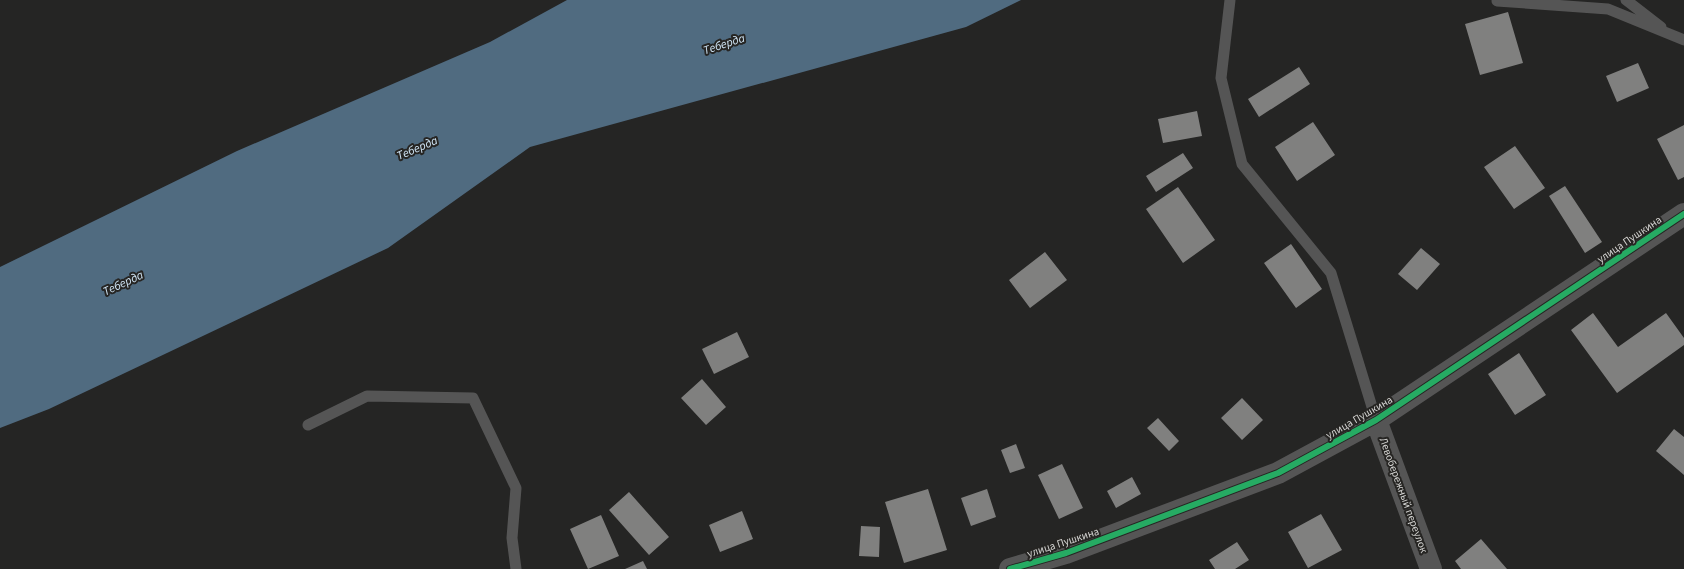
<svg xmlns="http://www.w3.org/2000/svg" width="1684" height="569" font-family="'Source Sans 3',sans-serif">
	<rect width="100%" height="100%" fill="#252524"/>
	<path fill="#506b80" d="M567,0H1021L966,27L530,147L388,248L49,409L0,428V267L237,151L490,42Z"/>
	<path fill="#80807f" d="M1508,12L1523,63L1480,75L1465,24Z
		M1638,63L1649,88L1617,102L1606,76Z
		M1299,67L1310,84L1259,117L1248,99Z
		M1197,111L1202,136L1163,143L1158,119Z
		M1313,122L1335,155L1297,181L1275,147Z
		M1684,125V177L1678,180L1657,139Z
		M1515,146L1545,188L1514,209L1484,167Z
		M1183,153L1193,168L1156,192L1146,176Z
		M1565,186L1602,242L1585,253L1549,196Z
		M1178,187L1215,240L1183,263L1146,209Z
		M1291,244L1322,289L1296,308L1264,263Z
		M1421,248L1440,264L1417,290L1398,274Z
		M1045,252L1067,280L1030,308L1009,280Z
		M1593,313L1618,347L1666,313L1684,338V345L1617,393L1571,330Z
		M737,332L749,357L714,374L702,349Z
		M1519,353L1546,395L1515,415L1488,374Z
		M702,379L726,407L706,425L681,398Z
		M1242,398L1263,420L1242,440L1221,418Z
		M1158,418L1179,441L1169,451L1147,428Z
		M1674,429L1684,437V475L1656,451Z
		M1016,444L1025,468L1010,473L1001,450Z
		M1062,464L1083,508L1059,519L1038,475Z
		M1132,477L1141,494L1116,508L1107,491Z
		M928,489L947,550L904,563L885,502Z
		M987,489L996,517L971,526L961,498Z
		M629,492L669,537L649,555L609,510Z
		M742,511L753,539L720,552L709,525Z
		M1321,514L1342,550L1308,568L1288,532Z
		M601,515L619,556L588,569L570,529Z
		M861,526L880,527L879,557L859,556Z
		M1481,539L1507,569H1461L1455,561Z
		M1237,542L1249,560L1235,569H1215L1209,560Z
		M643,561L647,569H625Z"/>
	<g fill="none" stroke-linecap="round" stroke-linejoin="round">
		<path stroke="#555" stroke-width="11" d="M1230,0L1221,78L1242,164L1331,273L1376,420
			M1626,0L1661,27
			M1497,1L1608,9L1684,40
			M308,425L367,396L473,398L516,488L512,538L516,569"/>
		<path stroke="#555" stroke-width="22" d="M1376,420L1431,569
			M1010,569L1066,553L1278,473L1376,420L1684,214"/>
		<defs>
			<path id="cycleway" d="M1010,569L1066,553L1278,473L1376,420L1684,214"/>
		</defs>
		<use href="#cycleway" stroke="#262523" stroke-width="8"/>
		<use href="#cycleway" stroke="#26ab63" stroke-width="6"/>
	</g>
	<g text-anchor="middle" stroke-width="4" stroke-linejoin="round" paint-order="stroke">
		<g font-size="11" fill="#d4d4d2" stroke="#262523">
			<text transform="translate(1629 239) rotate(-34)" y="4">улица Пушкина</text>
			<text transform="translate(1359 417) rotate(-30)" y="4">улица Пушкина</text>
			<text transform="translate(1404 495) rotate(70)" y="4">Левобережный переулок</text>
			<text transform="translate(1063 542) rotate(-18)" y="4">улица Пушкина</text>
		</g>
		<g font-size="12" font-style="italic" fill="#d0e5f5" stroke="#262523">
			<text transform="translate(724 44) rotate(-18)" y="4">Теберда</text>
			<text transform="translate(417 148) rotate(-23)" y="4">Теберда</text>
			<text transform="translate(123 283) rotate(-25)" y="4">Теберда</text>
		</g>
	</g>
</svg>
